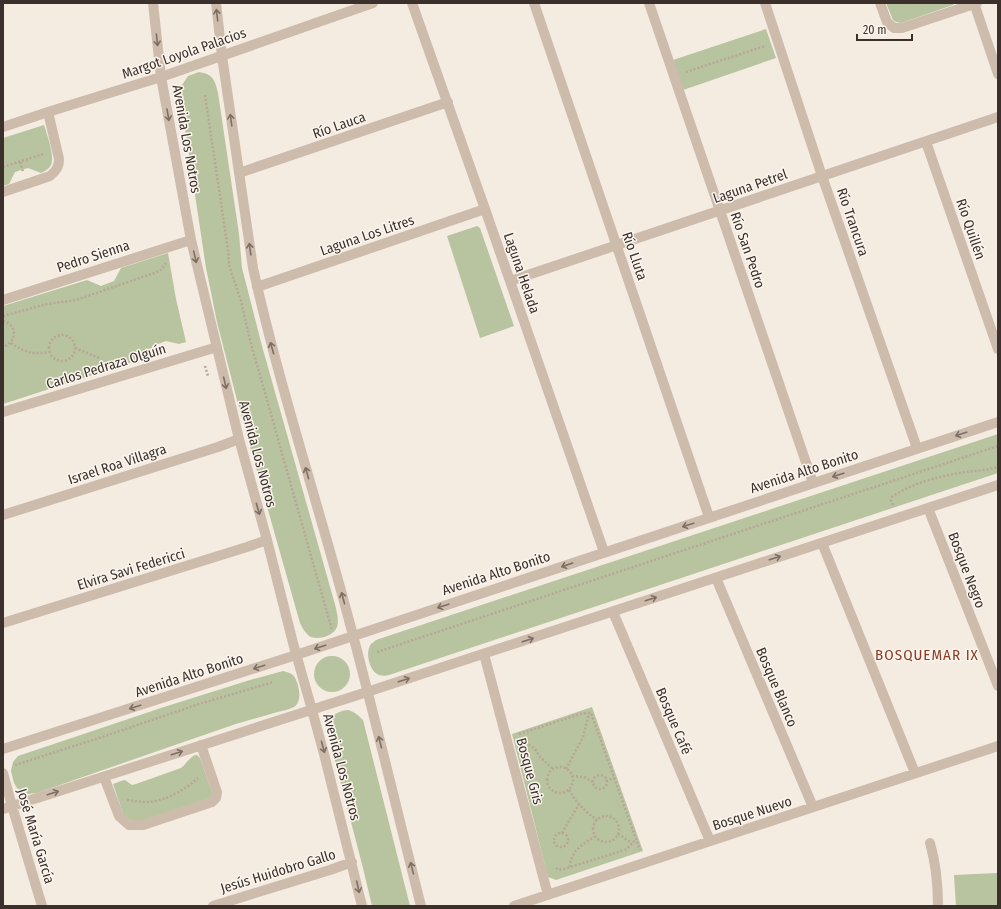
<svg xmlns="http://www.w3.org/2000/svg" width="1001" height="909" font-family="'Fira Sans Condensed',sans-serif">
	<rect width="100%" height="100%" fill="#f4ebe1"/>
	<path fill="#b8c4a0" d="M886,3H954L953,5L901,23L896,22L893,20Z
		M766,29L776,58L683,90L673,60Z
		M199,72C213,74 215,80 218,93L239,234L242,268L262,346L336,608C337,614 339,621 337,627C334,636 317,641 309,636C305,632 302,628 300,623L238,404L217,322L206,268L180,95V88L188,76Z
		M44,125C47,134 55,157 51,165C49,169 45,171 41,173L28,168L15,172L9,184L3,186V138Z
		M477,226L480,228L514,326L480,338L447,236Z
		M168,253L176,299L186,342L179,344L166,341L153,346L144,357L142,359L3,404V306L87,280L101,286L114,281L121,268Z
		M998,434V473L389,675C386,676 380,676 377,674C369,669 365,652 371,644C372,643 374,642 376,640Z
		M314 674a18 18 0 1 1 36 0a18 18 0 1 1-36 0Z
		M283,671C287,672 291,673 294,676C299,684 303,701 294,707C288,710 280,711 274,713C259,718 244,721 230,726C165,748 101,771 37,793L28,794L22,792L17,788L14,783L11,771L13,762L18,756L164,707L250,680Z
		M592,707L643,851L556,880L548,877L512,734Z
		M348,710C355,712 358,715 363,720L410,906H372L363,868L327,730C326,718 337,711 348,710Z
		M195,755H197L200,758L213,795L210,798L136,823L124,816L113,784L121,781L125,780L132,785L136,784L181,768C186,764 190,757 195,755Z
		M997,873L998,906H956L954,875Z"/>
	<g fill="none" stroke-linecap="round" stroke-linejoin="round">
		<path stroke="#b9a596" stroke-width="2.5" stroke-dasharray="2 2" stroke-linecap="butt" d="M905,3H907
			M686,72L765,46
			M205,95L228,250L229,265L241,301L250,340L332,630
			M20,162L23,171
			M3,167L43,154
			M3,316L47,304L76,300L157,272L160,271L166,263
			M3,321C18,325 17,342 3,347
			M49 348a13 13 0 1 1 26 0a13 13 0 1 1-26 0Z
			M11,343C23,352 35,355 50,352
			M75,348L99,358L101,367
			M205,366L208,376
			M893,505L891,500L892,497C912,483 940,476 965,472C976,471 987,470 998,467
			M377,652L998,446
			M519,734L580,714L587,713H591L640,850
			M522,740L535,749L540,757L553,769
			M15,765L105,736L199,704L274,682
			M547 780a13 13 0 1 1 26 0a13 13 0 1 1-26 0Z
			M566,769L583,737L589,713
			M593 782a7 7 0 1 1 14 0a7 7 0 1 1-14 0Z
			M572,776L584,777L593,782
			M606,781L614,778
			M569,790C576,802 585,812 597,820
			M127,800C134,801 140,802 146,802C164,802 185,790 198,778
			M593 829a13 13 0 1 1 26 0a13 13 0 1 1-26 0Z
			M562,833L579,804
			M554 840a7 7 0 1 1 14 0a7 7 0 1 1-14 0Z
			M618,834L632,843
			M570,867C570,851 584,843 596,836
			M556,868L559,870L564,869L625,850C630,847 631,843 636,840"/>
		<path stroke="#cdbbac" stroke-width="10" d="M153,3L161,77L191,240L239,439L267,540L293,643L312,710L324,754L362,906
			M216,3L222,56L253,268C278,380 313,488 343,598C371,700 395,803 421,906
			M412,3L485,209L604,552
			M534,3L709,517
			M649,3L813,483
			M765,3L822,176L917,448
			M880,3L887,22L894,28H902L977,3
			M974,3L998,74
			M3,127L48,112L161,77L373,3
			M926,142L998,349
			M239,173L448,102
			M3,192L50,176C56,171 59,167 59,159L48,112
			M510,281L998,117
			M257,287L485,209
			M3,300L191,240
			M3,412L217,347
			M928,508L998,686
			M3,515L218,447L239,439
			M822,543L915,773
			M716,578L813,807
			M613,612L710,841
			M3,623L247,547L267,540
			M484,654L548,895
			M3,749L296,655L998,422
			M3,773L12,806L42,906
			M104,777L119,816L129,825H143L212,802L216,798L217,792L201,745
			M3,809L367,692L998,485
			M930,843C936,864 938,884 938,906
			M213,906L330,870L352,862
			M514,906L998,746"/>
	</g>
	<defs><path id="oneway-shaft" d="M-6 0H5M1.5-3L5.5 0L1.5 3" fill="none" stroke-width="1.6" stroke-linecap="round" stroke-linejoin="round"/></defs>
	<g stroke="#7d6f65">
		<use href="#oneway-shaft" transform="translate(217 15) rotate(-97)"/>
		<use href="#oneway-shaft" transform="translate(157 40) rotate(84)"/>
		<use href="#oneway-shaft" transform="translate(168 115) rotate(80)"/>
		<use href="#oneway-shaft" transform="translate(231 120) rotate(-98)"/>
		<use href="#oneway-shaft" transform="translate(250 249) rotate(-98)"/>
		<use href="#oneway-shaft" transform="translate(195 257) rotate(77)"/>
		<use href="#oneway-shaft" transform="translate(272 348) rotate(-106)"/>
		<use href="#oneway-shaft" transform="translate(225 383) rotate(77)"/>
		<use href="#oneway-shaft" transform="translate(961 434) rotate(162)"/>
		<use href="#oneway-shaft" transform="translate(307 473) rotate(-106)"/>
		<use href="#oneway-shaft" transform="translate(838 475) rotate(162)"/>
		<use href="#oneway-shaft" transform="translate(258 509) rotate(74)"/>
		<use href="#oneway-shaft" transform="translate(688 525) rotate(162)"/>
		<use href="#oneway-shaft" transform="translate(775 558) rotate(-18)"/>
		<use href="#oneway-shaft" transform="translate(567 565) rotate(161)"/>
		<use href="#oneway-shaft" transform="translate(343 598) rotate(-105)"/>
		<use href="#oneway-shaft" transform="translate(651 599) rotate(-18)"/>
		<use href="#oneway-shaft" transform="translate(443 606) rotate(162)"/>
		<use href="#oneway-shaft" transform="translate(528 640) rotate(-18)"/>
		<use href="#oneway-shaft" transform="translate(320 647) rotate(162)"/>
		<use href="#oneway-shaft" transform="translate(259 667) rotate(162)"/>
		<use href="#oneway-shaft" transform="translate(404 680) rotate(-18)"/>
		<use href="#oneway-shaft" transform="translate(135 707) rotate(162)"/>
		<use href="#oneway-shaft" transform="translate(380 742) rotate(-104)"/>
		<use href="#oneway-shaft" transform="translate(323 747) rotate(75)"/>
		<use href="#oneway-shaft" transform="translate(177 753) rotate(-18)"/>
		<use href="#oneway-shaft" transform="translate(53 793) rotate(-18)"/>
		<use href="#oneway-shaft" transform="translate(412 868) rotate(-104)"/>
		<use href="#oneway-shaft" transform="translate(358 887) rotate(77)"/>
	</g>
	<g text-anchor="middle" stroke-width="3" stroke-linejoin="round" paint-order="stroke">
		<g font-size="14" fill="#3b302b" stroke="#fbf5ee">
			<text transform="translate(184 53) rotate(-19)" y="5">Margot Loyola Palacios</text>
			<text transform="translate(339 125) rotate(-19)" y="5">Río Lauca</text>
			<text transform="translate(187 139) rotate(80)" y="5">Avenida Los Notros</text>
			<text transform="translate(750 186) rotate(-19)" y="5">Laguna Petrel</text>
			<text transform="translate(853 222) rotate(71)" y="5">Río Trancura</text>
			<text transform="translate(971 229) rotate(71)" y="5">Río Quillén</text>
			<text transform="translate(367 235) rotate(-19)" y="5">Laguna Los Litres</text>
			<text transform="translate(748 250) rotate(71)" y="5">Río San Pedro</text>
			<text transform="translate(93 256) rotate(-18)" y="5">Pedro Sienna</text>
			<text transform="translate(635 256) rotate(71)" y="5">Río Lluta</text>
			<text transform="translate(522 273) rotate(71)" y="5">Laguna Helada</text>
			<text transform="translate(106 366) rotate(-17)" y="5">Carlos Pedraza Olguín</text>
			<text transform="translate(258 454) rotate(75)" y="5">Avenida Los Notros</text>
			<text transform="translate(117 464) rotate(-18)" y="5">Israel Roa Villagra</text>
			<text transform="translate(804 471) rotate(-18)" y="5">Avenida Alto Bonito</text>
			<text transform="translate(131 569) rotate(-17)" y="5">Elvira Savi Federicci</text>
			<text transform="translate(967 570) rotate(69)" y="5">Bosque Negro</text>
			<text transform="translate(496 573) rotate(-18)" y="5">Avenida Alto Bonito</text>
			<text transform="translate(189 675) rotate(-18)" y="5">Avenida Alto Bonito</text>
			<text transform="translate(777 687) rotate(67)" y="5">Bosque Blanco</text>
			<text transform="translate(674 721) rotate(67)" y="5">Bosque Café</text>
			<text transform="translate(342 767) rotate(75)" y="5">Avenida Los Notros</text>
			<text transform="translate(530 771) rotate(75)" y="5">Bosque Gris</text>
			<text transform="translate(752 813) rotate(-18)" y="5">Bosque Nuevo</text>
			<text transform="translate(36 836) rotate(73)" y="5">José María García</text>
			<text transform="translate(278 871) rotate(-17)" y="5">Jesús Huidobro Gallo</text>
		</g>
		<g font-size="15" letter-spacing="1" fill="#8c3b22" stroke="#fbf5ee">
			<text x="927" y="660">BOSQUEMAR IX</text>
		</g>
	</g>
	<rect width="1001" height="909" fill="none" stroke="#3b302b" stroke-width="8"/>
	<path d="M857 34v6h55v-6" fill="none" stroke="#3b302b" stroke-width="2"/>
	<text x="863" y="34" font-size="12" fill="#3b302b" stroke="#fbf5ee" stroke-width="3" paint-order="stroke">20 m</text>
</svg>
